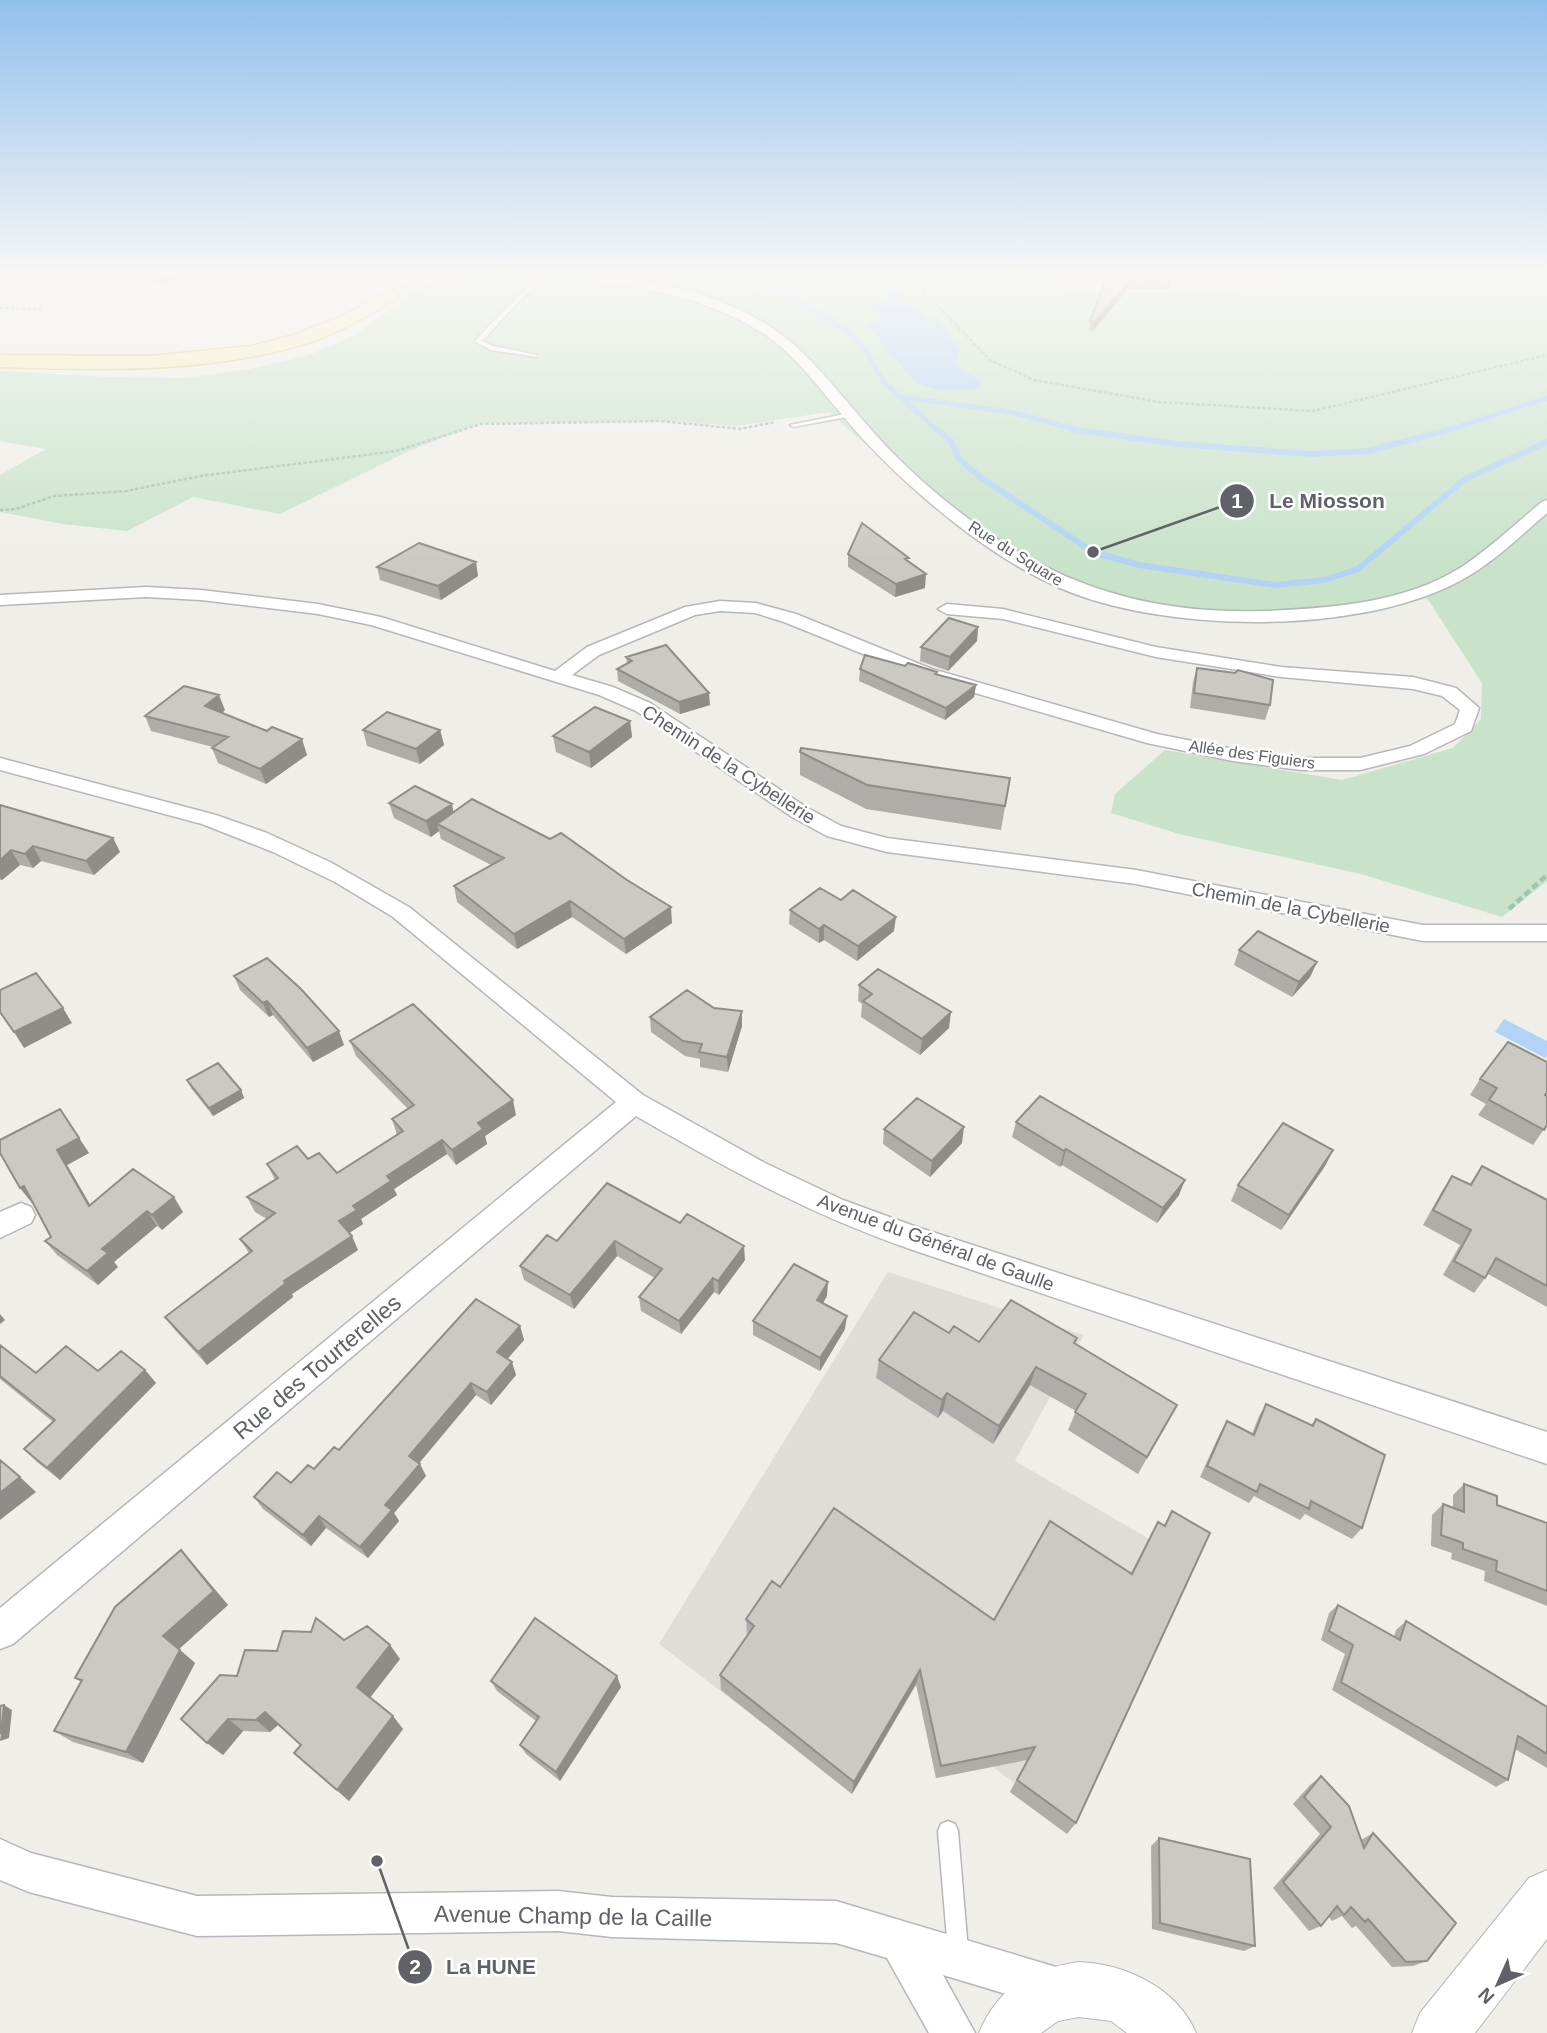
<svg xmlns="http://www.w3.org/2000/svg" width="1547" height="2033" font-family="Arial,sans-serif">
	<rect width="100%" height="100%" fill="#efeee8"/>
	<path fill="#dfddd6" d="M888,1272L1084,1335L1015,1461L1170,1551L1167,1620L1067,1834L1010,1792L1014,1783L993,1767L936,1778L922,1713L945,1708L916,1686L852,1794L796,1750L799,1745L774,1732L659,1644Z"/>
	<path fill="#c8e3ca" d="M468,276H1053L1061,288L1104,292H1219L1320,276H1547V881L1502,917L1361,874L1179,834L1111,813L1115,794L1165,750L1342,780L1453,748L1481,719L1482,683L1427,598C1407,603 1386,611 1366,614C1245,633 1115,624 1009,562C994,553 980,540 967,529C919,493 874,452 829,412L736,426L672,421L479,423L409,451L280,514L193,497L127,531L63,524L0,512V475L46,449L0,441V371L109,377L186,378L250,369L309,355L351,337L423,286L472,282Z"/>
	<path fill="#b2d3f5" d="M882,279L897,288L907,303L941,324L959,350L955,364C962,373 974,373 981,382L979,388C955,392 933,393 912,379L866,323L884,320L868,306L890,300L872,281Z
		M1504,1019L1547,1041V1056L1545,1058L1495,1032Z"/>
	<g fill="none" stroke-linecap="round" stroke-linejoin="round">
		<path stroke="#b2d3f5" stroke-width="5" d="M723,276L790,296L845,330L865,350L884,382L938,431
			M900,397L1011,412L1084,431
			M1446,431L1547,398"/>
		<path stroke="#b2d3f5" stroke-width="6" d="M936,429L951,441L959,459L980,477L1093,552L1139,565L1276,585L1324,580L1358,569L1465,479L1547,442
			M1071,429L1177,444L1312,454L1368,451L1452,429"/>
		<defs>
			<path id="service" d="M542,276H548L521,299L482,341L493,346L537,355V357L491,350L476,342V340L517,297Z
				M850,413L852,414V416L793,427L790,425Z
				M948,1821L955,1824L958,1831L968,1951L965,1958L958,1961L951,1958L948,1951L938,1831L941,1824Z"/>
			<path id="minor" d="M427,276H481L476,279L399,285L393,282L399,279Z
				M575,276C653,276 744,296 802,352C839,388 868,431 907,467C1014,567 1117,616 1266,611C1331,608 1404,603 1460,568C1489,549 1515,524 1542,502L1547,500V513C1518,538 1489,567 1454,584C1352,635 1164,633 1060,588C1010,566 962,531 921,495C891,469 863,441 839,411C814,382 793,352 761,332C723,308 679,295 635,287C617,284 590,285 575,276Z
				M146,587L201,590L318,604L381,617L555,671L587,647L685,607L720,601L756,603L796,614L932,669L1157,734L1233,749L1301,758H1360L1410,746L1455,724L1460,710L1442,696L1413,689L1281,677L1156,657L1003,619L947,614L938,609L947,604L1003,609L1156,647L1281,667L1413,677L1456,688L1479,708L1471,731L1424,754L1360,770H1301L1233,761L1147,743L920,677L784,622L755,613L720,611L695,615L599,655L572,675L613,687L650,703L806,807L841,826L887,838L1136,870L1423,925H1547V941H1423L1136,884L887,852L827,836L792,817L636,711L599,695L371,625L318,614L201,600L146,597L0,605V595Z
				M0,758L216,815L267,833L330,862L409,907L643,1095L765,1163L843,1200L914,1226L1547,1432V1464L910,1249C809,1214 728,1169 636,1116L13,1644L0,1649V1608L616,1102L393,917L335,882L273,852L202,824L0,770Z
				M21,1203L31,1207L35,1215L31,1223L0,1238V1212Z
				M0,1839L31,1853L197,1896L558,1891L612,1897L836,1901L1056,1967L1071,1973L1077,1988L1071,2003L1056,2009L943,1975L975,2033H929L887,1958L836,1943L612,1937L558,1931L197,1936L29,1892L0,1880Z"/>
			<path id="tertiary" d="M1547,1870V1939L1475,2033H1412L1420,2013L1529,1878Z
				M1079,1962C1126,1964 1177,1988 1196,2033H1127L1111,2021L1079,2017L1058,2021L1041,2033H979C998,1987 1030,1969 1079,1962Z"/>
			<path id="primary" d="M390,290L399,295L396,299C367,316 338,334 305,344C205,374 102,370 0,367V355L151,356L251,346L293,335L340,317Z"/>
		</defs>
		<use href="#service" stroke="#b5b7ba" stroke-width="3"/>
		<use href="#minor" stroke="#b5b7ba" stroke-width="3"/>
		<use href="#tertiary" stroke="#b5b7ba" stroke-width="2"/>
		<use href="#primary" stroke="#e0c970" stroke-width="3"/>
		<path stroke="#a2c3ae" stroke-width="2.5" stroke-dasharray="3.5 2" stroke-linecap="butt" d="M918,276L926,295L990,360L1034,380L1159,402L1313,411L1547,355
			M1434,276H1493
			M0,308L43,309
			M0,510L16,509L54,496L126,491L201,476L396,451L481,424L660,421L740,429L775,422"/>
		<path stroke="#a2c3ae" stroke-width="4.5" stroke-dasharray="7 3.5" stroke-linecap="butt" d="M1509,909L1547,875"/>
		<use href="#service" fill="#fff" fill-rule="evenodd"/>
		<use href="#minor" fill="#fff" fill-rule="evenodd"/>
		<use href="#tertiary" fill="#fff" fill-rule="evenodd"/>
		<use href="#primary" fill="#f5f0b7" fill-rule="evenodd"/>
	</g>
	<path fill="#afada9" d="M118,276H183L163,285Z
		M1107,276L1171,282L1169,290L1128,289L1092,332L1089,330L1090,321Z
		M848,554L909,562L925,588L895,597L848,567Z
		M377,567L478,576L441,600L380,580Z
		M978,627L977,641L948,671L920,661L921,647Z
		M626,657L710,705L680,714L618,681L617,669L627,664Z
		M1197,668L1270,705L1265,720L1190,708L1193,682Z
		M860,669L937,675L976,685L974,697L945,720L859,681Z
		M225,710L222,713L307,755L266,784L218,763L212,748L213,747L151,731L145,716Z
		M630,721L632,737L591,768L556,752L553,736Z
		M363,730H440L444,745L420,764L367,746Z
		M800,752L1010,778L1001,830L866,809L800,775Z
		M389,803L453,812L672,923L626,954L572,917L517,949L457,902L454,886L491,865L441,839L439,831L431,837L394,818Z
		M0,805L113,838L120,852L94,875L41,861L33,868L20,865L2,880H0Z
		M790,910L894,931L857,961L824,940L819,943L789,924Z
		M1239,950L1317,962L1310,977L1292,997L1234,965Z
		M234,976L344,1045L313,1062L273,1015L269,1017L240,990Z
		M859,985L949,1028L920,1055L861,1017L862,1004L858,1001Z
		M714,1008L742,1011V1026L728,1072L700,1067V1059L685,1056L651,1032L650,1017Z
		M350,1041L516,1115L485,1136L487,1144L456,1165L447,1154L394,1189L397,1195L361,1219L363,1224L349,1233L358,1250L292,1294L293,1297L207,1365L175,1330L165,1317L249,1253L240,1239L267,1219L255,1212L247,1197L275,1180L267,1164L308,1159L337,1173L397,1135L392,1119L408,1109L356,1056Z
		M1480,1079L1545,1095L1547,1125L1533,1145L1478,1115L1486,1104L1470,1095Z
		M187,1080L241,1090L244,1098L213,1116L191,1088Z
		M60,1109L89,1153L67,1165L90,1205L183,1212L162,1230L157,1226L114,1262L118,1267L98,1285L57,1255L45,1241L51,1237L33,1202L32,1203Z
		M1016,1122L1179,1195L1157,1223L1062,1165L1060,1167L1012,1137Z
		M884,1129L962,1143L930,1177L883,1144Z
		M1333,1150L1325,1166L1281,1230L1231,1201L1238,1185Z
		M1482,1166L1547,1200V1307L1488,1274L1474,1293L1443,1275L1460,1245L1423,1225L1442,1191L1452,1176L1469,1185Z
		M607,1183L745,1260L719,1295L714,1292L681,1334L641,1311L639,1297L655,1278L617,1256L574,1309L524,1280L520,1266L557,1241Z
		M827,1296L823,1303L845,1329L820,1371L753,1335V1321Z
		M520,1326L524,1340L507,1359L516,1375L491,1405L476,1395L419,1463L426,1476L394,1513L399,1521L368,1558L326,1528L311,1546L263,1509L254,1497L291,1483L314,1469L339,1450Z
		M949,1333L979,1342L1075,1344L1167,1423L1138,1474L1068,1430L1076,1411L1030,1385L993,1444L943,1411L938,1418L876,1378L879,1360Z
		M0,1345L36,1373L145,1370L156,1383L60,1480L37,1462L24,1449L53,1422L0,1379Z
		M1266,1404L1311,1425L1316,1419L1362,1528L1352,1539L1305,1514L1300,1520L1254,1496L1249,1503L1200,1477L1220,1433L1227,1421L1252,1434L1259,1416Z
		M1464,1484L1497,1505L1547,1523V1606L1484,1581L1485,1571L1451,1559L1452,1553L1431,1546L1432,1515L1443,1504L1453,1508V1495Z
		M1172,1511L1076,1823L1067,1834L1010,1792L1027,1760L936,1778L916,1684L852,1794L721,1690L720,1675L747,1635L746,1619L780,1587L994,1620L1131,1573L1158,1522L1164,1525Z
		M195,1566L228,1605L179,1649L195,1663L143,1763L73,1742L54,1731L81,1682L75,1678Z
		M1338,1605L1394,1637L1396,1630L1406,1621L1547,1707V1768L1515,1749L1508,1780L1496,1787L1332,1690L1345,1654L1321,1640L1329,1613Z
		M344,1640L390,1645L400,1659L370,1698L403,1729L349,1801L294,1753L301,1745L278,1725L270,1732L243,1731L223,1755L207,1743L237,1676L277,1651Z
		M491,1681L621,1687L560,1781L526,1754L520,1745L536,1721L497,1691Z
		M1321,1776L1361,1840L1373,1833L1427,1961L1413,1966L1392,1967L1356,1926L1352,1928L1342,1916L1332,1921L1328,1916L1321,1926L1309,1931L1273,1888L1320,1834L1293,1804L1310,1785Z
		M1159,1838L1255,1946L1244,1951L1152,1929L1151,1846Z"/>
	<path fill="#8e8d89" d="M167,276H183L163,285L161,279Z
		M1130,281L1128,289L1092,332L1094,323Z
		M476,562L478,576L441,600L438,586Z
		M926,574L925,588L895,597L896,584Z
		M978,627L977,641L948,671L950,657Z
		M976,685L974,697L945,720L946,708Z
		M709,693L710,705L680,714L679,702Z
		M219,695L225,710L211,722L205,706Z
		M630,721L632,737L591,768L589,752Z
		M440,730L444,745L420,764L416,749Z
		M302,739L307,755L266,784L260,769Z
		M452,804L455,820L437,824L439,831L431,837L426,821Z
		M113,838L120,852L94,875L86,861Z
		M33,846L41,861L33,868L25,854Z
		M11,850L20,865L2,880L0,877V860Z
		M570,901L572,917L517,949L514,934Z
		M671,907L672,923L626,954L624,939Z
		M896,917L894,931L857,961L858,946Z
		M824,925V940L819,943V929Z
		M1317,962L1310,977L1292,997L1299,982Z
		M267,1001L273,1015L269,1017L263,1003Z
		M63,1008L72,1023L24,1048L14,1032Z
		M742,1011V1026L728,1072L727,1057Z
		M951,1012L949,1028L920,1055L922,1039Z
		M339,1031L344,1045L313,1062L307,1048Z
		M241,1090L244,1098L213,1116L209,1108Z
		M513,1100L516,1115L485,1136L487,1144L456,1165L452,1150L478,1123Z
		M964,1127L962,1143L930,1177L932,1161Z
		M79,1138L89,1153L67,1165L99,1220L89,1206L57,1150Z
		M442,1140L447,1154L394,1189L397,1195L361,1219L363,1224L346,1235L339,1221L353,1206L387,1176Z
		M1066,1149L1062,1165L1060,1167L1064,1151Z
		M1333,1150L1325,1166L1281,1230L1289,1215Z
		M1185,1180L1179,1195L1157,1223L1163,1208Z
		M24,1186L35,1201L32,1203L20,1188Z
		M174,1197L183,1212L162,1230L152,1215Z
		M147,1211L157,1226L114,1262L118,1267L98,1285L87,1271L102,1249Z
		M352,1236L358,1250L292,1294L293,1297L207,1365L198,1352L284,1281Z
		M615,1241L617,1256L574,1309L570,1295Z
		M744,1246L745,1260L719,1295L718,1281Z
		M713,1278L714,1292L681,1334L679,1321Z
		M828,1282L827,1296L816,1314L817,1300Z
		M0,1314L5,1320L0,1324Z
		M847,1316L845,1329L820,1371V1358Z
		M520,1326L524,1340L502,1365L497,1352Z
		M512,1362L516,1375L491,1405L487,1392Z
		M1036,1367L1030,1385L993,1444L999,1426Z
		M145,1370L156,1383L60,1480L47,1468Z
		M471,1383L476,1395L415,1468L409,1456Z
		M947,1393L943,1411L938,1418L942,1400Z
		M420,1464L426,1476L394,1513L399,1521L368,1558L360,1547L385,1505Z
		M20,1477L36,1492L0,1520V1493Z
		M319,1516L326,1528L311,1546L303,1535Z
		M181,1550L195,1566L228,1605L178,1650L163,1636Z
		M390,1645L400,1659L368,1700L357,1687Z
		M180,1650L195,1663L143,1763L126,1752Z
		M920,1670L916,1684L852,1794L854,1782Z
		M617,1676L621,1687L560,1781L556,1772Z
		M4,1705L12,1710L9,1738L0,1741Z
		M265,1712L278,1725L270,1732L256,1720Z
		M393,1716L403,1729L349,1801L337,1790Z
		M228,1719L243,1731L223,1755L207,1743Z"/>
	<path fill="#cbc9c4" stroke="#8e8d89" stroke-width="2" d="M148,276H167L161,279Z
		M1107,276H1167L1171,282L1130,281L1094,323L1090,321Z
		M862,523L909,558L905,559L926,574L896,584L848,554Z
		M419,543L476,562L438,586L377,567Z
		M949,618L978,627L950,657L921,647Z
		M666,645L709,693L679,702L617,669L632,661L626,657Z
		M865,655L905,666L908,663L937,672L935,674L976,685L946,708L860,669Z
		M1197,668L1235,673L1238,670L1273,680L1270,705L1194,693Z
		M184,686L219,695L205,706L267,731L272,727L302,739L260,769L212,748L228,737L145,716Z
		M595,707L630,721L589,752L553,736Z
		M387,712L440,730L416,749L363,730Z
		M801,748L1010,778L1005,806L867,785L800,752Z
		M415,786L452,804L426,821L389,803Z
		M472,799L550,839L561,833L627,880L671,907L624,939L570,901L514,934L454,886L504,858L437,824Z
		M0,805L113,838L86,861L33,846L25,854L11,850L0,860Z
		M820,888L841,900L853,890L896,917L858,946L824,925L819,929L790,910Z
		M1258,931L1317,962L1299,982L1239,950Z
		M267,958L301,989L339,1031L307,1048L267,1001L263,1003L234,976Z
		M878,969L951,1012L922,1039L863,1001L872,994L859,985Z
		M36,973L63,1008L14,1032L0,1012V990Z
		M687,990L714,1008L742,1011L727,1057L699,1052L702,1044L683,1041L650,1017Z
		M413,1004L513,1100L478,1123L483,1129L452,1150L442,1140L387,1176L391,1181L353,1206L357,1210L339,1221L352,1236L284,1281L286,1283L198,1352L165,1317L252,1251L240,1239L275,1213L247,1197L278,1178L267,1164L297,1146L308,1159L319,1153L337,1173L403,1131L392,1119L414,1105L350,1041Z
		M1508,1042L1547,1062V1092L1545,1095L1547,1096V1125L1544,1130L1489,1100L1497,1088L1480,1079Z
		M218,1063L241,1090L209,1108L187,1080Z
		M1040,1096L1185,1180L1163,1208L1066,1149L1064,1151L1016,1122Z
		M917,1098L964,1127L932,1161L884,1129Z
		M60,1109L79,1138L57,1150L89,1206L133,1169L174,1197L152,1215L147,1211L102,1249L108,1253L87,1271L45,1241L51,1237L24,1186L20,1188L0,1153V1140Z
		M1283,1123L1333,1150L1289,1215L1238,1185Z
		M1482,1166L1547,1200V1286L1496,1258L1485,1278L1454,1261L1471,1230L1433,1210L1452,1176L1471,1185Z
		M607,1183L680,1223L687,1214L744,1246L718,1281L713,1278L679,1321L639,1297L662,1269L615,1241L570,1295L520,1266L547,1235L557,1241Z
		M794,1264L828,1282L817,1300L847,1316L820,1358L753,1321Z
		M476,1299L520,1326L497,1352L512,1362L487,1392L471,1383L409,1456L420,1464L385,1505L392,1510L360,1547L319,1516L303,1535L254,1497L277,1472L291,1483L308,1465L314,1469L334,1447L339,1450Z
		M1011,1300L1077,1338L1074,1343L1177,1405L1147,1457L1075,1412L1086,1394L1036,1367L999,1426L947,1393L942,1400L879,1360L914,1312L949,1333L954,1326L979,1342Z
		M0,1345L36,1373L66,1346L98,1371L121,1351L145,1370L47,1468L24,1449L55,1420L0,1376Z
		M1266,1404L1313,1426L1316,1419L1385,1455L1362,1528L1311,1501L1309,1509L1260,1484L1257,1492L1207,1466L1227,1421L1254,1435Z
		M0,1460L20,1477L0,1493Z
		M1464,1484L1497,1496V1505L1547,1523V1591L1496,1571L1497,1561L1463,1549V1543L1441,1535L1443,1504L1464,1512Z
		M834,1508L994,1620L1050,1521L1132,1574L1158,1522L1165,1526L1172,1511L1210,1533L1076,1823L1017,1780L1035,1747L941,1766L920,1670L854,1782L720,1675L754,1626L746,1619L772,1581L780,1587Z
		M181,1550L214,1591L163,1636L180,1650L126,1752L54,1731L82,1680L75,1678L115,1607Z
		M1338,1605L1400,1640L1406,1621L1547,1707V1754L1518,1736L1508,1780L1341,1682L1353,1645L1329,1631Z
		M316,1618L344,1640L367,1626L390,1645L357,1687L393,1716L337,1790L294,1753L301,1745L265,1712L256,1720L228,1719L207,1743L181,1719L220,1675L237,1676L245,1650L277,1651L283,1631L311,1632Z
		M535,1618L617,1676L556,1772L520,1745L539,1717L491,1681Z
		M4,1705L1,1733H0V1706Z
		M1321,1776L1349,1806L1364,1848L1373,1833L1456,1923L1427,1961L1406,1962L1368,1919L1365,1922L1351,1907L1344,1915L1337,1906L1321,1926L1283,1882L1331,1827L1304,1797Z
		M1159,1838L1250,1859L1255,1946L1160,1923Z"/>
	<linearGradient id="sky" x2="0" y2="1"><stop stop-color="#92c0ed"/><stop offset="0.49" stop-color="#f8f7f5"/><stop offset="1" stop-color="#f8f7f5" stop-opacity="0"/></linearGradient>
	<rect width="1547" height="561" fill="url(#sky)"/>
	<g text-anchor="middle" stroke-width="5" stroke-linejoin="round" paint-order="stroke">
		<g font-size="16" fill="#5f6266" stroke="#fff">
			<text transform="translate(1016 553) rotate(32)" y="6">Rue du Square</text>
			<text transform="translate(1252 754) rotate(8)" y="6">Allée des Figuiers</text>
		</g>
		<g font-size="19" fill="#5f6266" stroke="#fff">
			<text transform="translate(729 764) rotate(33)" y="7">Chemin de la Cybellerie</text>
			<text transform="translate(1291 907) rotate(11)" y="7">Chemin de la Cybellerie</text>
			<text transform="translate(936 1242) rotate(20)" y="7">Avenue du Général de Gaulle</text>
		</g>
		<g font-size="23" fill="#5f6266" stroke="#fff">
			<text transform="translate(317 1367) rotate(-40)" y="8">Rue des Tourterelles</text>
			<text transform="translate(573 1916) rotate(1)" y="8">Avenue Champ de la Caille</text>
		</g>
	</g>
	<path fill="none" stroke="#5f6266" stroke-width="2.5" d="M1093 552L1237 501M377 1861L415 1967"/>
	<g fill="#5f6266" stroke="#fff" stroke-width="2.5">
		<circle cx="1093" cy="552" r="7"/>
		<circle cx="377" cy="1861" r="7"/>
		<circle cx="1237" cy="501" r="18"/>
		<circle cx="415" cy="1967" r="18"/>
	</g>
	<g font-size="21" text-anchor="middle" font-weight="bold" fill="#fff">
		<text x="1237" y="508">1</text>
		<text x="415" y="1974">2</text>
	</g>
	<g font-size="21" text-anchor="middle" font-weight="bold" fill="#5f6266" stroke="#fff" stroke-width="5" stroke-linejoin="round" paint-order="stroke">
		<text x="1327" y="508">Le Miosson</text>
		<text x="491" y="1974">La HUNE</text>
	</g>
	<g transform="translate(1498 1984) rotate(225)" stroke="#ffffff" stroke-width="5" paint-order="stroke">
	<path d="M0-5L12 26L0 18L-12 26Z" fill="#5f6266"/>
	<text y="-10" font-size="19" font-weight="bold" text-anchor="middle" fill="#5f6266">N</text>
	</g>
</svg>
